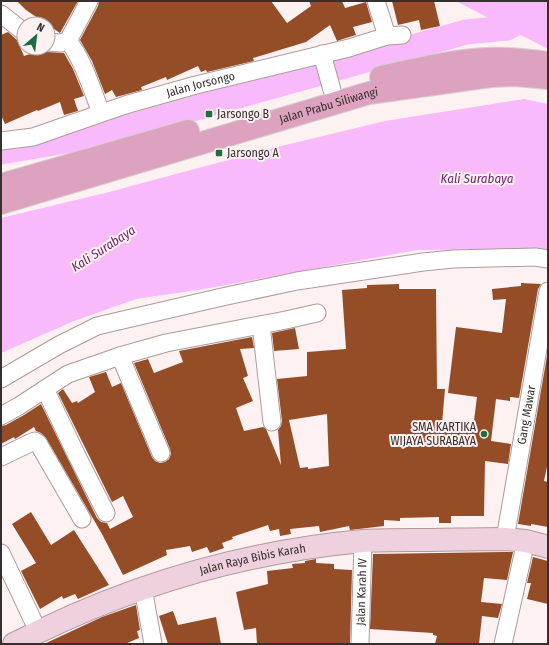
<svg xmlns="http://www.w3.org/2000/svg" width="549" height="645" font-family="'Fira Sans Condensed',sans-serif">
	<rect width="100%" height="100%" fill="#fdf1f1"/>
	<path fill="#f8bafa" d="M456,1H548V49Z
		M524,99L548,104V249L417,250L204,289L136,299L74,321L1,353V218L109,192L273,148L385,121Z"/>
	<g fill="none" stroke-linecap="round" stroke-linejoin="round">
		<path stroke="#f8bafa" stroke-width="25" d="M1,152L96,136L466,32L507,28L536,12"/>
	</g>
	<path fill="#954d28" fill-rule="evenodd" d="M17,1H78L60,33L26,10Z
		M99,1H271L287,23L311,6L309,1H342L345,8L366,2L372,22L353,27L356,35L346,38L337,41L330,25L306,42L253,58L254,61L207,72L206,70L201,72L198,66L167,80L166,77L141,87L142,90L116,97L112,90L105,94L92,61L80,40L98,6Z
		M392,1H434L440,26L421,30L419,20L398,25Z
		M8,32L17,40L24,56L42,50L47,52L64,53L73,69L84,96L74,99L78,111L64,115L60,102L38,111L37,110L5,124L1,115V35Z
		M521,283L541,284L538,289L519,398L510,397V401L496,399L491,441L511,444L508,464L485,461L484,516H451V523H439V517L400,518V521L384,520V526L350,530L349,526L320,532L319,526L290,529L291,534L280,536L279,529L270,531L268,525L232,537L233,539L222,543L224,548L210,553L207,547L192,552L190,546L166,550L167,555L123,575L102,534L46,438L41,433L36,431L34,427L15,439L14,437L1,444V426L6,425L24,415L41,404L97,518L101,522L107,523L110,529L133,517L123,496L112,502L58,393L63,389L72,403L77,401L78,403L95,392L89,377L106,372L112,387L121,383L152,457L155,461L160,463L165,462L169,459L171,454L170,449L134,363L148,359L154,373L183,362L179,351L252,337L254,348L240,349L248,376L243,378L253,401L236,408L244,431L263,427L266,429L281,465L278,430L281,426L282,421L277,379L307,376V352L346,349L342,290L367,288V285L399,284V289H436L437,389H445L442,424L473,428L477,397L448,393L456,327L502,333L506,299L493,300L492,289L521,286ZM327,414L329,466L308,469V467L300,468L289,420Z
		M295,328L299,349L274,351L272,333Z
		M548,350V462L544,481L548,482V527L531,524V526L518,524Z
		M31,512L51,545L74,530L109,585L78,599L75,594L63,599L62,596L40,609L21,571L36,563L12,524Z
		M504,552H513L507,580L484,578L481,602L502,604L498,618L482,616L479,644H435L437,636L433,635V633L370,629L373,554Z
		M533,557L548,561V604L527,599L531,583H527Z
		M316,559V563L334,564V569L352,570L350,644H257L256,628L244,630L236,592L268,584L267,571L293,568L292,564L305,563V561Z
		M136,605L140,630L137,631L139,638L125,644H44L102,617Z
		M173,611L178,625L216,617L221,644H168L159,616Z"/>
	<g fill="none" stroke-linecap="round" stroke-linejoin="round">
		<defs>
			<g id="minor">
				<path d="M89,1L68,41C82,57 93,92 101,113"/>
				<path d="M376,1L387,36"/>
				<path d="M1,14L24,32"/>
				<path d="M48,42L61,43L68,41"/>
				<path d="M322,54L332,90"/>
				<path id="s1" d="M1,141L33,137L125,105L196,85L349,48L387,36L402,35"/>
				<path d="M261,325L272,422"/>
				<path d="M120,356L161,453"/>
				<path d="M1,379L59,345L97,326L222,297L297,281L423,262L453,259L535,257L548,259"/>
				<path d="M45,389L77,456L106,513"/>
				<path d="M1,416L19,406L68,374L120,356L166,343L286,320L317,313"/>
				<path d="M1,457L30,443L35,441L38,443L82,519"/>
				<path id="s2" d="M505,539L548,291"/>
				<path d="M1,553L38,631"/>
				<path d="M143,588L153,644"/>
				<path id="s3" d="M360,644L363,541"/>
				<path d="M503,644L526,541"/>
			</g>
			<g id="secondary">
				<path id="s4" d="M14,644C122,588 241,552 363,541C379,540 395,540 411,540C442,540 474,539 505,539L526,541L548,547"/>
			</g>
			<g id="primary">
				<path d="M381,77C416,70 452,60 487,59C508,58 527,60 548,63"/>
				<path d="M1,185L188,131"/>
				<path id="s5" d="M1,203L369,93L491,76L516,75L548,78"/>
			</g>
		</defs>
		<use href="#minor" stroke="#ad9b9b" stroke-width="19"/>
		<use href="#secondary" stroke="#ad9b9b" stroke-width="24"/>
		<use href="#primary" stroke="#d3d1d1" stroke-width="24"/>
		<use href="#minor" stroke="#fff" stroke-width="17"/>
		<use href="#secondary" stroke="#eed0de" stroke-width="22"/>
		<use href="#primary" stroke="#dda2be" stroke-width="22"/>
	</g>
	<g fill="#1c6e3e" stroke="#fdf1f1" stroke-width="1.5">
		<rect x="205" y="110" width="8" height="8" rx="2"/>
		<rect x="215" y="149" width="8" height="8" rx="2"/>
		<circle cx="484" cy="434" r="4"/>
	</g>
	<g text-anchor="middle" stroke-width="4" stroke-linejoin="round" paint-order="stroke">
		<g font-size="12" fill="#362f2f" stroke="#fdf1f1">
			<text dy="4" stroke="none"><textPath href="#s1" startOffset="208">Jalan Jorsongo</textPath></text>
			<text dy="4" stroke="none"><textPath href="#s5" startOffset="342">Jalan Prabu Siliwangi</textPath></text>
			<text dy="4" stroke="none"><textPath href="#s2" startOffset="126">Gang Mawar</textPath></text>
			<text dy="4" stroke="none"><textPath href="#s4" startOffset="254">Jalan Raya Bibis Karah</textPath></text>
			<text dy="4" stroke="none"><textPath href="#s3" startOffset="52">Jalan Karah IV</textPath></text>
		</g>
		<g font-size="12" fill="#362f2f" stroke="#fdf1f1" text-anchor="start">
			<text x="217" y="118">Jarsongo B</text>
			<text x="227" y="157">Jarsongo A</text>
			<text x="476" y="431" text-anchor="end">SMA KARTIKA<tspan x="476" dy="14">WIJAYA SURABAYA</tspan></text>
		</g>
		<g font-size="13" font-style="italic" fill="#6c2570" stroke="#fdf1f1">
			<text x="477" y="183">Kali Surabaya</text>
			<text transform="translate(103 248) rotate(-33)" y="5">Kali Surabaya</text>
		</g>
	</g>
	<rect width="549" height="645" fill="none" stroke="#362f2f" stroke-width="4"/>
	<g transform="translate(36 36) rotate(28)"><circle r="19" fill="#fdf1f1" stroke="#ada3a3"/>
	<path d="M0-3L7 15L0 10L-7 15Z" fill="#1c6e3e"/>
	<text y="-6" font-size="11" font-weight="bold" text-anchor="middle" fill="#362f2f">N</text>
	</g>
</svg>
